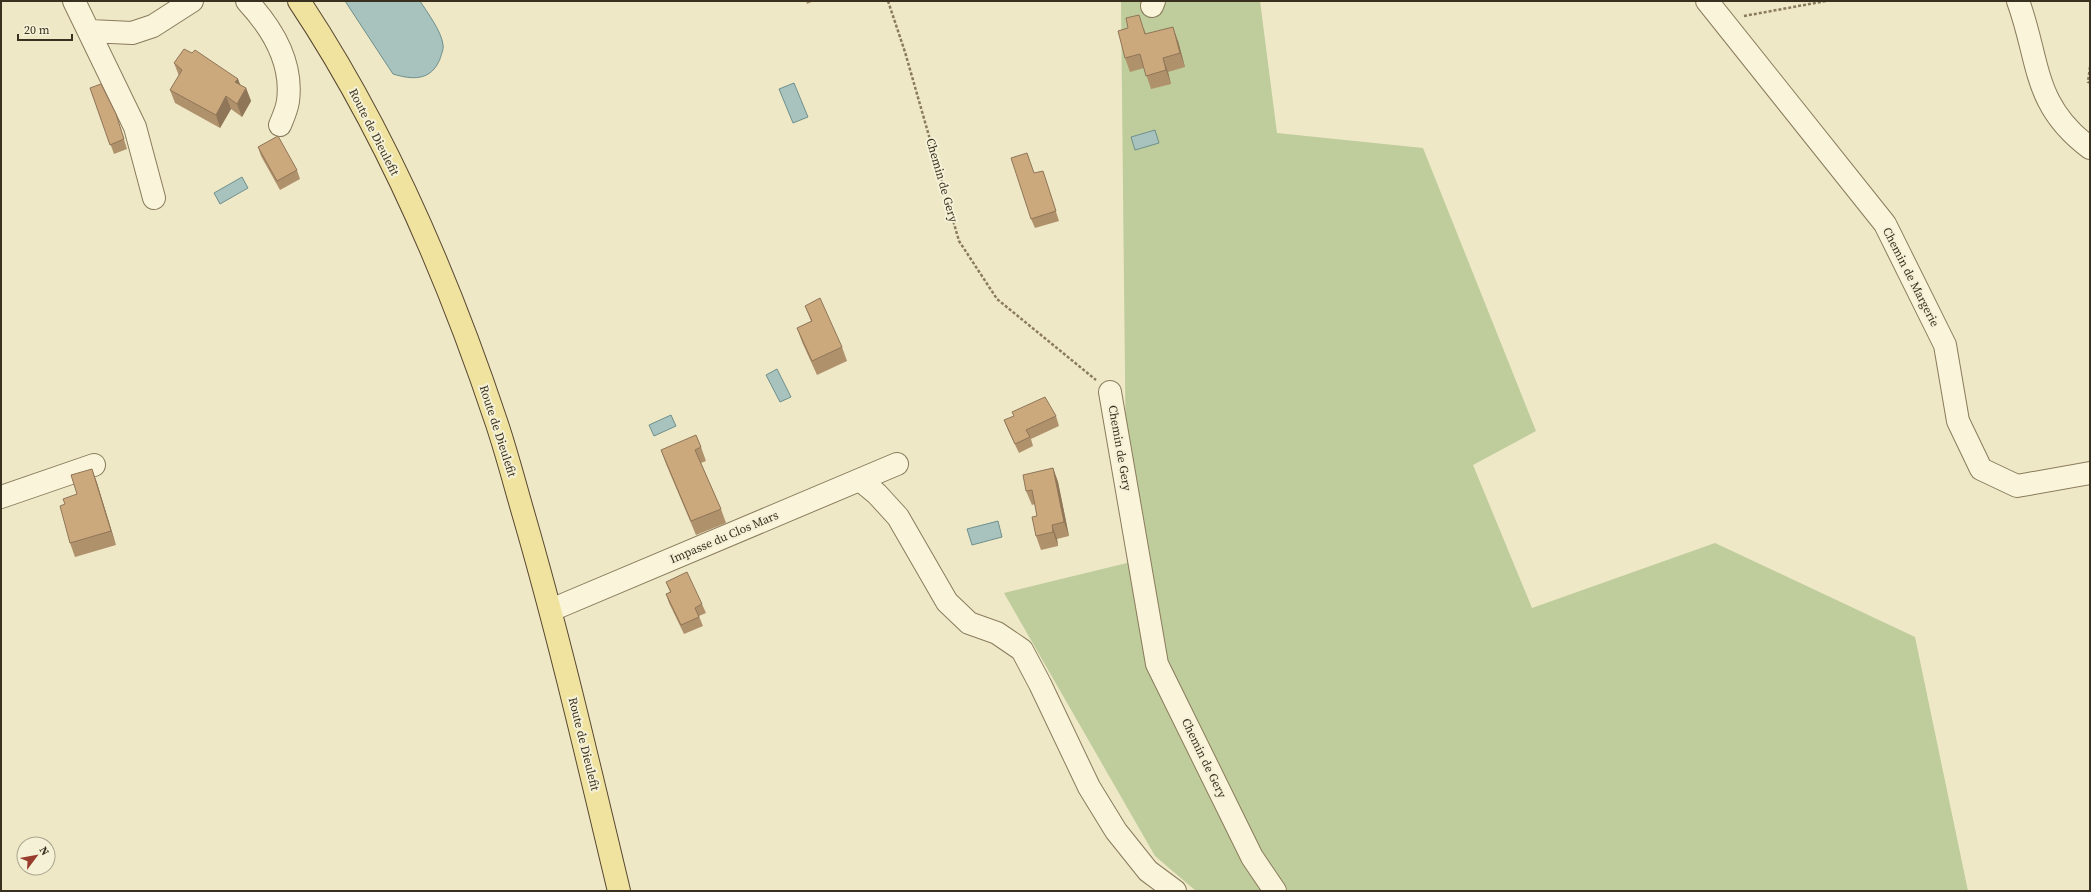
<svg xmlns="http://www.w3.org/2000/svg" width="2091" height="892" font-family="'Source Serif 4',serif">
	<rect width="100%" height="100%" fill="#eee8c7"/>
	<path fill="#bfcc9b" d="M1121,1H1260L1277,133L1423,148L1536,431L1473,465L1532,608L1715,543L1915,637L1968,891H1196L1155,856L1004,593L1127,563Z"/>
	<path fill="#a8c2be" stroke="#6e908d" d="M345,1H420C427,12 442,32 443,45C444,49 441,55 440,59C431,81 413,80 393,74Z
		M794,83L808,117L793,123L779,89Z
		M1155,130L1159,143L1135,150L1131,137Z
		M242,177L248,188L220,204L214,193Z
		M777,369L791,397L780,402L766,375Z
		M671,415L676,426L654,436L649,425Z
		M998,521L1002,537L972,545L967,529Z"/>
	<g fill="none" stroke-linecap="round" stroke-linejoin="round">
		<defs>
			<path id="minor" d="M74,1L135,127L154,198
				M247,1C272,28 293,63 288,101C287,109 283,118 280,125
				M1707,1L1885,224L1945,345L1958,421L1981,469L2017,486L2090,473
				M2018,1C2040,61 2032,105 2090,148
				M1152,6L1154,1
				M90,31L132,33L153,26L192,1
				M1110,392L1157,664L1252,857L1275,891
				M860,480L877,494L898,517L947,602L969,623L997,633L1022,650L1040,684L1089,787L1116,831L1148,871L1175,891
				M1,497L94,465
				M551,610L897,464"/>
			<path id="major" d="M299,1C385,130 448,277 497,424C507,454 515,485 524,516C560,640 589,766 619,891"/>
		</defs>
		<use href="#minor" stroke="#8a7b5c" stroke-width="24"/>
		<use href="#major" stroke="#584830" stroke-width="24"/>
		<path stroke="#8a7b5c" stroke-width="2.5" stroke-dasharray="3 2" stroke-linecap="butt" d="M888,1L905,52L959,241L997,299L1096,380
			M1744,16L1826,1
			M2090,67L2088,82L2090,83"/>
		<use href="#minor" stroke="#f9f4da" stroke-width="22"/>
		<use href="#major" stroke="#f0e3a0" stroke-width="22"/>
	</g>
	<path fill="#af916c" d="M806,1H814L807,4Z
		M1144,29L1146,34L1178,41L1185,67L1168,72L1171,84L1151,89L1144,68L1130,72L1125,58Z
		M174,63L238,79L240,85L246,88L251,101L242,117L231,109L220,128L175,103L170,90L179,76Z
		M90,88L116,114L127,149L114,154Z
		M258,147L297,170L300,179L280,190L261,156Z
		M1034,173L1046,180L1059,221L1035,228L1031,219Z
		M805,306L842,347L847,361L817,375L802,342L797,328L811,321Z
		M1056,416L1059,426L1031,439L1033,446L1019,453L1008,430L1004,420Z
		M701,447L706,461L701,463L721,509L726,523L696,535L666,464L661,450Z
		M1053,468L1058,482L1069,536L1057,539L1058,546L1041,550L1036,536L1037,516L1035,504L1032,505L1026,491Z
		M92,469L97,483L116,545L75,557L70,543L65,504L77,494Z
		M666,582L702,604L706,613L699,616L703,626L684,634L669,603L666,594L670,592Z"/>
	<path fill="#8f7658" d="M1173,27L1178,41L1185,67L1180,53Z
		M1163,58L1168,72L1171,84L1166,70Z
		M238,79L243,92L235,82Z
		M246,88L251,101L242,117L237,104Z
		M226,96L231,109L220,128L216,115Z
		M1053,468L1058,482L1069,536L1064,522Z
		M92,469L97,483L116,545L111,531Z
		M1052,525L1057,539L1058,546L1053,532Z"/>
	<path fill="#cca97d" stroke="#8f7658" d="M1139,15L1145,34L1173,27L1180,53L1163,58L1166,70L1146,76L1140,54L1125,58L1118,31L1128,28L1126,18Z
		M184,49L192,53L195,50L238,79L235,82L246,88L237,104L226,96L216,115L170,90L182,70L174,63Z
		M101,84L116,114L124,139L110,145L90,88Z
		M278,136L297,170L277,181L258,147Z
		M1027,153L1034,173L1043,171L1056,211L1031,219L1011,158Z
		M820,298L842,347L812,361L797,328L812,321L805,306Z
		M1045,397L1056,416L1026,430L1030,437L1015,444L1004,420L1014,416L1012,412Z
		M696,435L701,447L695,450L721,509L691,521L661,450Z
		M1053,468L1064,522L1052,525L1053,532L1036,536L1032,517L1037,516L1032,490L1026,491L1023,475Z
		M92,469L111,531L70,543L60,506L65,504L63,499L77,494L71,475Z
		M687,572L702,604L695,608L699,617L681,625L666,594L671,592L666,582Z"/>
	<g text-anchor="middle" stroke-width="4" stroke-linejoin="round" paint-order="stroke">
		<g font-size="12" fill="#3a3020" stroke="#f5f1d6">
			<text transform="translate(374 132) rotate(63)" y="4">Route de Dieulefit</text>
			<text transform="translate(942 180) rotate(74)" y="4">Chemin de Gery</text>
			<text transform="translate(1911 277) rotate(63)" y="4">Chemin de Margerie</text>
			<text transform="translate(498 431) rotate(72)" y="4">Route de Dieulefit</text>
			<text transform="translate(1120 448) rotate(80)" y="4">Chemin de Gery</text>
			<text transform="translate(724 537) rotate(-23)" y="4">Impasse du Clos Mars</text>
			<text transform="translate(584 744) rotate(76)" y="4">Route de Dieulefit</text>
			<text transform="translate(1204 758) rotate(64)" y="4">Chemin de Gery</text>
		</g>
	</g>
	<rect width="2091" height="892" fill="none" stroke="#3a3020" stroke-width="4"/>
	<g transform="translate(36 856) rotate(58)"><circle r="19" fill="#f5f1d6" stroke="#aaa48d"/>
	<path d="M0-3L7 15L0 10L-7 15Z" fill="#983c2d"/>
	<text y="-6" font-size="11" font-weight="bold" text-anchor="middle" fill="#3a3020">N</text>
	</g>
	<path d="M18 34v6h54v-6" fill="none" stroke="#3a3020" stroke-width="2"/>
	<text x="24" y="34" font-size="12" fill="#3a3020" stroke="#f5f1d6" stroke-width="3" paint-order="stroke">20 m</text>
</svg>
